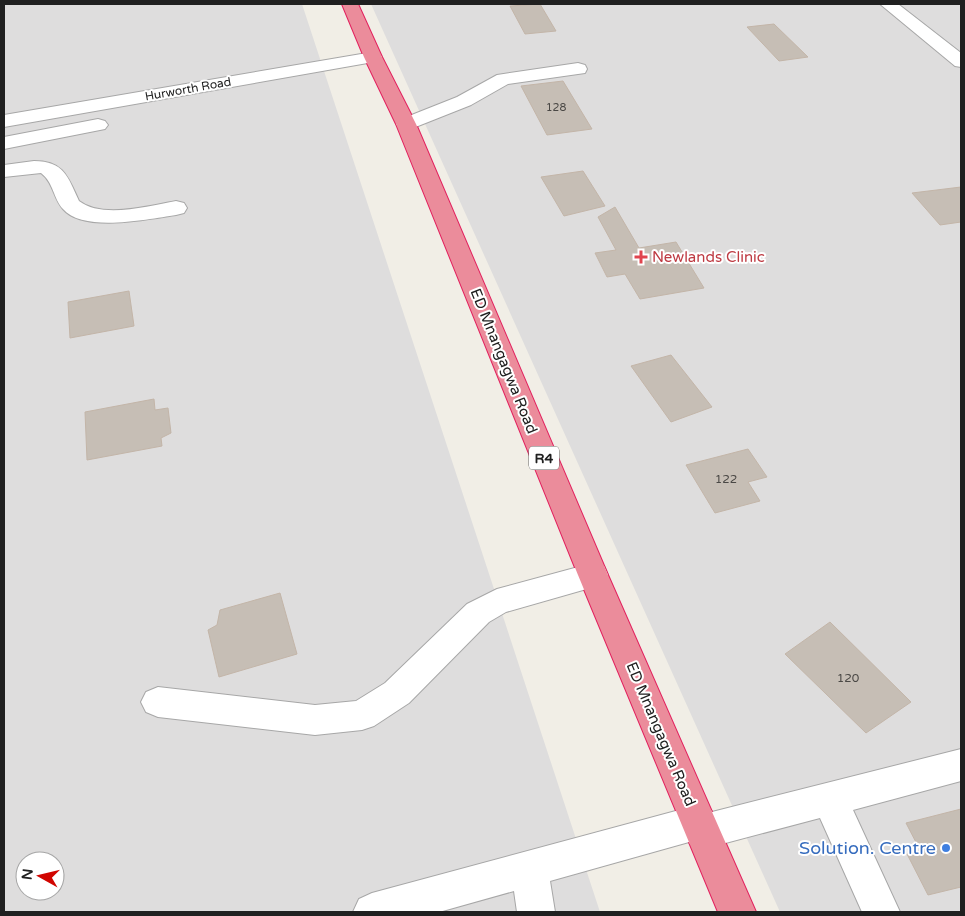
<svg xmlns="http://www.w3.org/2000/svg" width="965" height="916" font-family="'Varela Round',sans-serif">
	<rect width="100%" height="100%" fill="#f1eee6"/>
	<path fill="#dedddd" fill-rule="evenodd" d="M4,4H302L600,912H4ZM25,861H55V891H25Z
		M371,4H961V912H780Z"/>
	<path fill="#c6beb5" stroke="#c3b5a8" d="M540,4L556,31L525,34L510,6Z
		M774,24L808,57L779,61L747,27Z
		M563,81L592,129L547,135L521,86Z
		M583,171L605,206L564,216L541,177Z
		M961,187V222L940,225L912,193Z
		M615,207L639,248L676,242L704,288L640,299L625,274L607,277L595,253L616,250L598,217Z
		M129,291L134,326L70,338L68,302Z
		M671,355L712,407L671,422L631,366Z
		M154,399L155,410L168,408L171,433L161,438L162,446L87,460L85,412Z
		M748,449L767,477L748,482L760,501L715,513L686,465Z
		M280,593L297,654L219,677L208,630L217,625L220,610Z
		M830,622L911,702L866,733L785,654Z
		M961,809V887L928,895L907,854L920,850L906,823Z"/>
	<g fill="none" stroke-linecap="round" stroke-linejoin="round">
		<defs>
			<path id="minor" d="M880,4H898L961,53V67L955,66Z
				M373,52L379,53L382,57L379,61L4,127V115Z
				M578,63L585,65L587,69L585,73L508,84L471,105L413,128L406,130L399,128L396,124L399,120L457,97L497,75Z
				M98,119L105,121L108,125L105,129L4,149V137Z
				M34,161C64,161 68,177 79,201C102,219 149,206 176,201L184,203L187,208L184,213L176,215C149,219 83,233 63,209C53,198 54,183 41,173L4,177V165Z
				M593,563L604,566L608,575L604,584L506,612L489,622L409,703L374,726L362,730L315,735L158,717L146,712L141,702L146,692L158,687L315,705L356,701L385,683L467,604L497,589Z
				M961,749V781L853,810L900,912H862L820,818L703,849L690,844L689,842L550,881L555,912H517L514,891L439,912H353L359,899L372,893L698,805L711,810L712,812Z"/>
			<path id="highway" d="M342,4H358L382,57L416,124L608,575L756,912H718L578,575L396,124L364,57Z"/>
		</defs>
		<use href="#minor" stroke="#a7a7a7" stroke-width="2"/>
		<use href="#highway" stroke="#e2215e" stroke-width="2"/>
		<use href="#minor" fill="#fff" fill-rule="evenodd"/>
		<use href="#highway" fill="#eb8c9b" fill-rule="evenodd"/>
	</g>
	<path fill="#e0444e" stroke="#fff" stroke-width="2" d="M638.5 249.5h5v5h5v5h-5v5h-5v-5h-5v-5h5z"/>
	<circle fill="#3f7fe0" stroke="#fff" stroke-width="2" cx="946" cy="848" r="5"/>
	<g text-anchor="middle" stroke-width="4" stroke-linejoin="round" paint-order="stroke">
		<g font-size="11" fill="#4a4845">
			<text x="556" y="111">128</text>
		</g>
		<g font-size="12" fill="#202020" stroke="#fff">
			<text transform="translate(188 89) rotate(-10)" y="4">Hurworth Road</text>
		</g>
		<g font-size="12" fill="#4a4845">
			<text x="726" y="483">122</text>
			<text x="848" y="682">120</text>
		</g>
		<rect fill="#fff" stroke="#636363" stroke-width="1" x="529" y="446.5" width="30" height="23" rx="4"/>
		<g font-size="14" font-weight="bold" fill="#202020">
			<text x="544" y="463">R4</text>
		</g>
		<g font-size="15" fill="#be3a42" stroke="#fff" text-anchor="start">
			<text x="652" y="262">Newlands Clinic</text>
		</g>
		<g font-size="15" fill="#202020" stroke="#fff">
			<text transform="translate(504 361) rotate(68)" y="5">ED Mnangagwa Road</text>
			<text transform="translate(661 734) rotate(67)" y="5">ED Mnangagwa Road</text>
		</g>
		<g font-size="18" fill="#366cbe" stroke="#fff" text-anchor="end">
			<text x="936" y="854">Solution. Centre</text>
		</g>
	</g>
	<rect width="965" height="916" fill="none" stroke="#202020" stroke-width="10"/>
	<g transform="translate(40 876) rotate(278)"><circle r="24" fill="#ffffff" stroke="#a6a6a6"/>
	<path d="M0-4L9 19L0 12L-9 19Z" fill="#d10500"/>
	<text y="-8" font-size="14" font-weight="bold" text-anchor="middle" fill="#202020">N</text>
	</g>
</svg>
